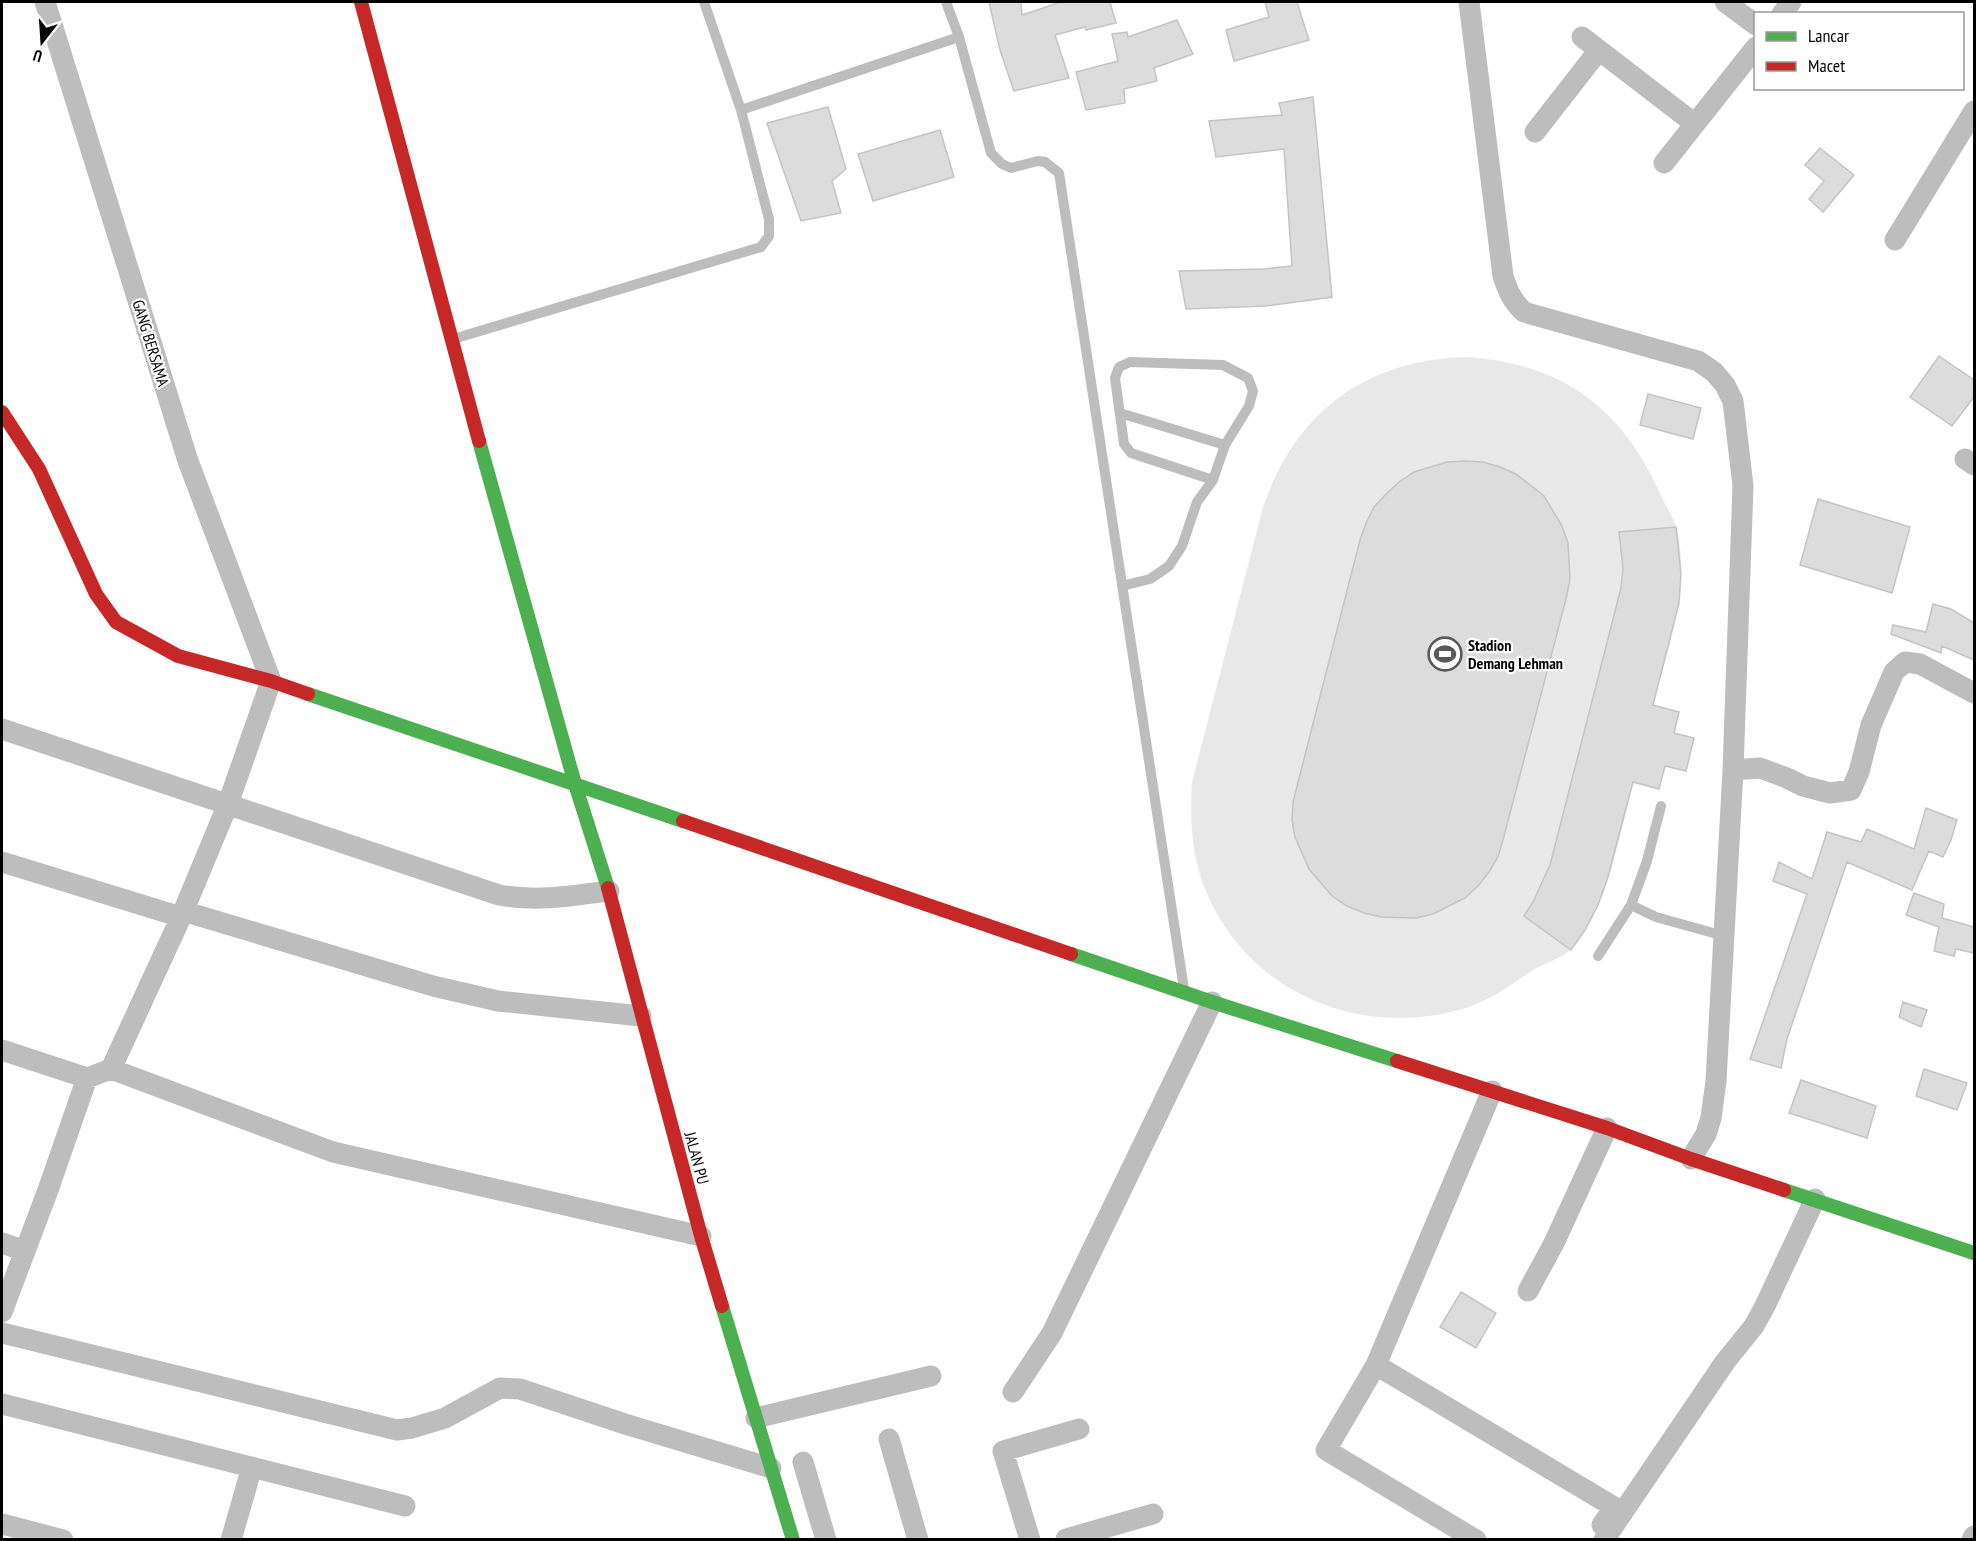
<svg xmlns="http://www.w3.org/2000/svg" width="1976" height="1541" font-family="'PT Sans Narrow',sans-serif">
	<rect width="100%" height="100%" fill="#fff"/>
	<path fill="#e8e8e8" d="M1466,357C1559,363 1619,405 1658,489C1663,501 1671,513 1676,526C1681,541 1681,560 1681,576C1680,619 1664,663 1653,705L1679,712L1674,733L1694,738L1686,771L1665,766L1659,789L1633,783C1620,833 1608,909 1572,948C1563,958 1545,963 1533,970C1511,985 1491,1000 1466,1008C1358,1041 1241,990 1202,881C1191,849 1190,816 1192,782L1263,507C1296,412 1365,360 1466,357Z"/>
	<path fill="#dcdcdc" stroke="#c4c4c4" stroke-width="1.5" d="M989,2H1021L1022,15L1061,2H1110L1116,23L1086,30L1085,27L1055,35L1069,78L1014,91L1000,50Z
		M1265,2H1297L1309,40L1234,61L1226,30L1269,17Z
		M1177,20L1193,54L1154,68L1157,81L1124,89L1125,103L1086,110L1076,72L1118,61L1112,34L1127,32L1128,37Z
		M1313,97L1332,297L1266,306L1186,309L1179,271L1263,269L1292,266L1284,149L1216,157L1209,121L1282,115L1279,103Z
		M828,107L846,169L832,181L841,213L801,221L767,123Z
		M940,130L954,177L873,201L858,154Z
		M1820,148L1854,175L1823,212L1809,199L1824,181L1805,165Z
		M1939,356L1974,380V397L1952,426L1910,397Z
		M1648,394L1701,408L1693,439L1640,425Z
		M1465,461L1483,462L1500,467L1516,474L1544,496L1562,526L1568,543L1570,578L1567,595L1503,840L1498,857L1489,872L1478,886L1465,898L1433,914L1416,918L1381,917L1364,913L1347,906L1332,896L1309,869L1295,837L1292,820L1293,802L1360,540L1366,523L1374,507L1386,494L1399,482L1414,472L1447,462Z
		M1818,499L1910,527L1892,593L1800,565Z
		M1676,527L1681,574L1679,603L1653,705L1679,712L1674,733L1694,738L1686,771L1665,766L1659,789L1633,782L1607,880L1598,905L1585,930L1571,950L1524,916L1533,902L1550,865L1621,588L1623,568L1619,532Z
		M1933,604L1951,609L1974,623V660L1942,646L1941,653L1891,634L1893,625L1926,632Z
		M1926,808L1957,820L1951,840L1943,857L1929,851L1912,890L1847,862L1787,1039L1781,1068L1750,1059L1807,894L1773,881L1779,862L1812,879L1827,832L1861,842L1867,829L1914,849Z
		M1914,893L1944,904L1942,918L1974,927V953L1956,949L1954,956L1934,951L1939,927L1906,915Z
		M1903,1002L1927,1010L1921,1027L1899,1017Z
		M1924,1069L1967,1083L1957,1110L1916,1096Z
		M1801,1080L1876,1106L1867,1138L1789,1113Z
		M1461,1292L1496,1313L1476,1348L1440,1327Z"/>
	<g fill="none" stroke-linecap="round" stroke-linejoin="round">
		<path stroke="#bdbdbd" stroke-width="10" d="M946,2L959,37L991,153L1002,164L1011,168L1038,161L1045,162L1059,173L1184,989
			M741,110L959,37
			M453,339L761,247L769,236V219L741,110L704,2
			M1120,413L1225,445
			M1122,586L1150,579L1169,566L1182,546L1197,502L1213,480L1225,445L1249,406L1253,391L1248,378L1223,365L1130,362L1119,367L1115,378L1124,444L1131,453L1213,480
			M1631,905L1656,917L1724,936
			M1598,956L1631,905L1647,861L1661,806"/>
		<path stroke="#bdbdbd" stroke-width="21" d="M1469,2L1503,276C1508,291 1512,301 1524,312L1698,361L1714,372L1725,385L1733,401L1743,486L1733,770L1716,1081L1711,1118L1706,1134L1691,1159
			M1725,2L1756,25
			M1782,14L1791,2
			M1582,37L1695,124
			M1535,132L1599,50
			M1664,163L1756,47
			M1895,240L1974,111
			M1965,459L1974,465
			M2,729L499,895C536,902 572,896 609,891
			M1733,770L1760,768L1787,778L1803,786L1830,793L1851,790L1859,772L1871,725L1894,672L1905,662L1920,664L1974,693
			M2,862L181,917
			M183,911L433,986L498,1001L641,1016
			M2,1050L87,1078
			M111,1069L333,1152L701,1236
			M2,1243L25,1251
			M1528,1291L1554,1243L1607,1128
			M2,1312L48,1190L87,1078L111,1069L181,917L228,804L271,681L188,461L45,2
			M2,1333L397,1430L412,1428L445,1418L500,1388L520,1389L625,1424L771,1468
			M1376,1365L1614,1507L1602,1525
			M1013,1392L1052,1333L1212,1002
			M2,1404L405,1506
			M756,1418L931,1376
			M889,1439L918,1540
			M803,1462L826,1540
			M2,1524L63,1540
			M1066,1539L1153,1514
			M231,1540L252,1467
			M1030,1540L1003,1451L1079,1429
			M1476,1540L1326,1450L1376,1365L1492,1091
			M1604,1540L1725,1362L1754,1326L1765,1306L1815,1199
			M1972,1540L1974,1536"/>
		<path stroke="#4caf50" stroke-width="14" d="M479,441L575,784L608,888
			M308,694L683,821
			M1071,954L1212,1002L1397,1061
			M1784,1190L1974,1253
			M722,1306L793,1540"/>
		<path stroke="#c62828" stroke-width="14" d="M361,2L479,441
			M2,412L39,469L96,594L116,622L178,656L271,681L308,694
			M683,821L1071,954
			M608,888L701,1236L722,1306
			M1397,1061L1607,1128L1691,1159L1784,1190"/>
	</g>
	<defs>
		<symbol id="stadium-ring" viewBox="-11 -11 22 22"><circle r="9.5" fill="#fff" stroke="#595959" stroke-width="1.5"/><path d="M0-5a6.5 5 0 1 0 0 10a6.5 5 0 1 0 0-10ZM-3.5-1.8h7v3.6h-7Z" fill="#595959"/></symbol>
	</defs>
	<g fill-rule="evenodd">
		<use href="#stadium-ring" x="1426" y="635" width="38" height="38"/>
	</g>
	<g text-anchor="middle" stroke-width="4.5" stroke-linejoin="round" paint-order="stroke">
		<g font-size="16" fill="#000" stroke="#fff">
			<text transform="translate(151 343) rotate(73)" y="6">GANG BERSAMA</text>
			<text transform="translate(697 1158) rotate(75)" y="6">JALAN PU</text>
		</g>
		<g font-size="16" font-weight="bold" fill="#000" stroke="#fff" text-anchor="start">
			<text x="1468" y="651">Stadion<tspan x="1468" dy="18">Demang Lehman</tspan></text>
		</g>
	</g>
	<rect width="1976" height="1541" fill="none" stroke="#000000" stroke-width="6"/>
	<rect x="1754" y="12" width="210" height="78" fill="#ffffff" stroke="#999999" stroke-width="1.5"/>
	<rect x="1766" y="32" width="30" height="9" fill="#4caf50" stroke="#999999" stroke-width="1.5"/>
	<text x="1808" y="42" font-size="18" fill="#000000">Lancar</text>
	<rect x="1766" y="62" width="30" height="9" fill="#c62828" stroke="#999999" stroke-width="1.5"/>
	<text x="1808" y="72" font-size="18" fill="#000000">Macet</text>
	<g transform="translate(42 42) rotate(197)" stroke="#ffffff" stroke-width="4.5" paint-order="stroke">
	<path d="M0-4.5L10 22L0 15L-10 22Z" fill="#000000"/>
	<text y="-9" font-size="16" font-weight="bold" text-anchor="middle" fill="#000000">U</text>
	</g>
</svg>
